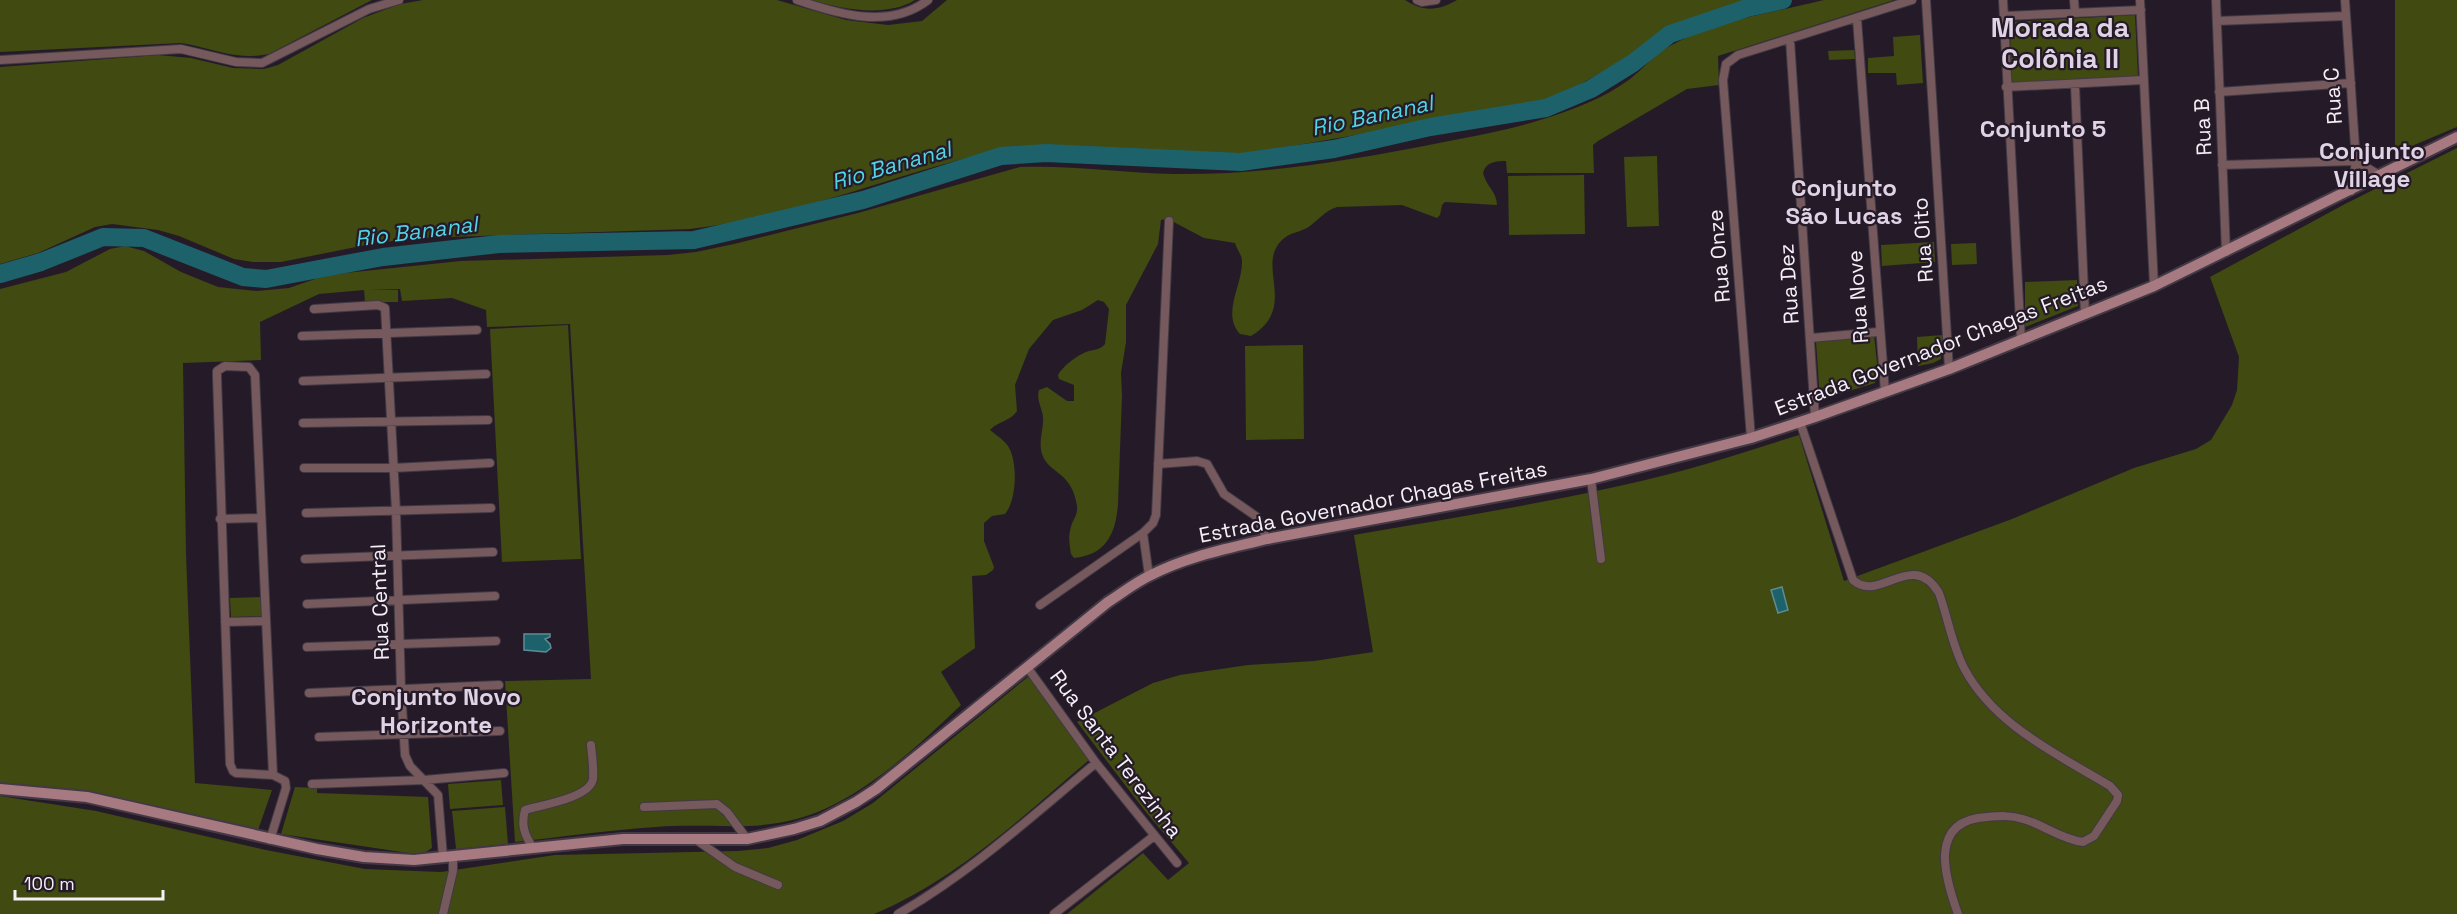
<svg xmlns="http://www.w3.org/2000/svg" width="2457" height="914" font-family="'Space Grotesk',sans-serif">
	<rect width="100%" height="100%" fill="#251b28"/>
	<path fill="#404a11" d="M0,0H372L269,54C258,56 247,57 236,55C217,53 199,45 180,43L0,52Z
		M423,0H777L846,20L888,25L922,21L947,0H1405C1423,12 1438,11 1457,0H1754L1673,25L1627,58L1586,81L1553,99L1536,104L1246,154L1065,146H1029L1004,149C898,172 798,217 690,229L419,238L376,243L281,262H253L234,259L179,236L158,230L112,224L95,227L38,253L0,264V67L158,55L191,58L233,68L264,69L278,65L363,18L400,4Z
		M811,0H915C886,18 842,9 811,0Z
		M1824,0H1894L1718,56L1719,85L1687,89L1598,141L1593,145L1594,173H1507L1506,161C1496,161 1486,162 1483,173C1486,186 1497,192 1497,205L1445,202L1442,205L1440,215L1437,218L1402,205L1337,207C1324,211 1318,221 1307,228C1298,233 1290,232 1282,240C1255,266 1299,307 1251,336L1240,334C1221,314 1243,284 1242,261C1242,255 1237,250 1235,243L1204,238L1168,219L1161,220L1158,244L1126,305V342L1121,373L1122,396L1118,504C1116,532 1107,555 1074,558L1071,554C1070,547 1068,538 1070,531C1072,518 1080,516 1076,501C1070,471 1048,473 1042,454C1038,441 1044,429 1043,417C1042,408 1036,399 1039,390L1047,387L1067,401H1074V385L1059,379L1058,375C1063,366 1076,356 1086,352C1094,349 1099,351 1105,344L1109,309L1104,302L1098,300L1082,310L1053,320L1029,349L1015,385L1017,411C1011,421 998,421 990,430C996,435 1003,439 1008,446C1018,461 1017,500 1005,514L992,516L984,523V541L994,567L993,570L986,575L972,576L975,648L941,672L961,705C923,741 882,780 835,804C771,837 723,822 656,827C609,830 562,837 515,842L505,681L591,679L570,324L487,327L486,310L452,298L402,301L400,289L370,290H398V302H365L364,290L319,294L260,322L261,360L183,363L186,554L195,783L272,790L258,830L0,785V289L66,272L110,249L125,246L144,251L181,272L218,287L257,291L289,288L318,278L345,273L461,261L668,255L696,252L734,244L858,213L1020,167C1071,165 1122,173 1174,174C1262,175 1348,161 1434,144C1469,137 1506,131 1540,120C1570,111 1605,98 1630,79C1643,69 1654,55 1668,47C1715,20 1772,13 1824,0Z
		M2395,0H2457V127L2395,153Z
		M2135,15L2138,76L2011,84L2010,22Z
		M1920,35L1923,83L1897,85L1896,73H1868V58L1894,56L1893,37Z
		M1854,50L1855,59L1829,60L1828,51Z
		M2457,148V914H1067L1143,853L1168,880L1189,863L1145,811L1077,722L1153,683L1180,675L1248,665L1314,661L1373,652L1354,535C1463,516 1574,499 1681,471C1721,460 1760,447 1799,435L1844,581L2012,519L2134,468L2196,449L2211,440L2232,405L2237,390L2239,357L2210,277L2345,204Z
		M1657,156L1659,226L1627,227L1624,157Z
		M1584,175L1585,234L1509,235L1508,176Z
		M1934,242L1935,262L1882,266L1881,245Z
		M1976,243L1977,264L1952,265L1951,244Z
		M2077,280L2078,306L2025,327V282Z
		M568,325L581,559L502,562L490,329Z
		M1874,335L1878,372L1875,383L1820,400L1816,341Z
		M1943,335L1941,359L1933,363L1918,366L1917,337Z
		M1303,345L1304,439L1246,440L1245,346Z
		M261,597V616L231,617L230,598Z
		M1029,676L1089,760C1022,817 956,880 874,914H0V796L96,811L266,850L365,869L441,872L555,855L738,851L768,848L797,840L843,821L873,803Z
		M501,780L503,805L450,809L448,784Z
		M295,787L317,788V793L428,797L432,848L424,853L415,854L281,834Z
		M505,807L508,844L456,849L452,811Z"/>
	<path fill="#1d626a" stroke="#5e8c95" stroke-width="1.5" d="M1782,587L1788,610L1778,613L1771,590Z
		M524,634H550V637L545,639L550,644L551,648L546,652L524,650Z"/>
	<g fill="none" stroke-linecap="round" stroke-linejoin="round">
		<path stroke="#1d626a" stroke-width="18" d="M0,274L41,262L103,237L144,238L243,277L266,279L383,257L499,244L694,240L863,200L1001,156L1046,153L1241,162L1334,149L1430,127L1546,108L1591,89L1633,63L1670,34L1747,8L1783,0"/>
		<defs>
			<path id="minor" d="M797,0C838,14 889,30 928,0
				M1417,0L1422,2L1436,0
				M1926,0L1949,369
				M2003,0L2021,341
				M2074,0L2075,13
				M2140,0L2154,286
				M2216,0L2226,252
				M2345,0L2356,161L2379,175
				M2004,16L2141,10
				M1857,19L1885,392
				M2217,21L2346,16
				M1790,40L1815,417
				M0,60L181,49L236,62L262,63L369,9L399,0
				M2075,85L2085,314
				M2006,87L2143,80
				M2219,92L2351,83
				M2222,165L2356,161
				M2351,191L2356,162
				M314,309L378,305L385,308L396,511L401,689L405,755L410,766L438,795L443,857
				M302,336L477,330
				M1811,338L1878,332
				M303,381L486,374
				M1800,422L1853,580C1879,604 1912,548 1939,593C1948,618 1952,645 1964,668C1994,725 2057,754 2110,786L2118,795L2117,801L2094,836L2083,842C2061,839 2044,825 2023,819C2011,815 1999,816 1987,817C1927,820 1945,878 1958,914
				M303,423L488,420
				M1751,438L1723,80L1726,64L1738,55L1912,0
				M1158,464L1197,461L1207,464L1224,494L1257,517L1267,539
				M304,468H393L490,463
				M1591,479L1601,559
				M306,513L491,508
				M220,519L261,518
				M1143,533L1149,576
				M305,559L493,552
				M307,604L495,596
				M1040,605L1143,533L1153,523L1156,515L1169,221
				M225,622L265,621
				M307,647L496,641
				M1027,667L1096,763L1177,863
				M309,693L499,685
				M319,737L500,731
				M312,784L424,780L504,773
				M644,807L717,804L727,812L747,839
				M695,839L735,867L778,885
				M270,840L286,788L285,781L273,775L236,773L233,771L230,764L217,377V371L225,366L249,367L255,375L273,775
				M533,848C524,834 521,825 525,810C541,805 590,798 593,779C594,769 592,756 591,745
				M443,914L453,871V856
				M898,914C970,873 1032,816 1096,763
				M1054,914L1154,836"/>
			<path id="secondary" d="M0,789L87,797L317,849L364,857L414,860L623,839H747L794,829L820,821L856,802L876,789L1108,602C1122,593 1136,582 1151,575C1188,556 1227,549 1267,539L1591,479L1751,438L1815,417L1949,369L2154,286L2457,137"/>
		</defs>
		<use href="#minor" stroke="#423945" stroke-width="10"/>
		<use href="#secondary" stroke="#423945" stroke-width="14"/>
		<use href="#minor" stroke="#75595d" stroke-width="8"/>
		<use href="#secondary" stroke="#a77980" stroke-width="10"/>
	</g>
	<g text-anchor="middle" stroke-width="4.5" stroke-linejoin="round" paint-order="stroke">
		<g font-size="21" fill="#f5eff8" stroke="#251b28">
			<text transform="translate(2333 96) rotate(-94)" y="7">Rua C</text>
			<text transform="translate(2203 127) rotate(-93)" y="7">Rua B</text>
			<text transform="translate(1923 240) rotate(-94)" y="7">Rua Oito</text>
			<text transform="translate(1719 256) rotate(-95)" y="7">Rua Onze</text>
			<text transform="translate(1789 284) rotate(-94)" y="7">Rua Dez</text>
			<text transform="translate(1858 297) rotate(-94)" y="7">Rua Nove</text>
			<text transform="translate(1941 346) rotate(-21)" y="7">Estrada Governador Chagas Freitas</text>
			<text transform="translate(1373 502) rotate(-11)" y="7">Estrada Governador Chagas Freitas</text>
			<text transform="translate(380 602) rotate(-92)" y="7">Rua Central</text>
			<text transform="translate(1116 754) rotate(53)" y="7">Rua Santa Terezinha</text>
		</g>
		<g font-size="22" font-style="italic" fill="#51d4e4" stroke="#251b28">
			<text transform="translate(1372 115) rotate(-12)" y="8">Rio Bananal</text>
			<text transform="translate(891 165) rotate(-16)" y="8">Rio Bananal</text>
			<text transform="translate(416 231) rotate(-7)" y="8">Rio Bananal</text>
		</g>
		<g font-size="24" font-weight="bold" fill="#dfd3e5" stroke="#251b28">
			<text x="2043" y="137">Conjunto 5</text>
			<text x="2372" y="159">Conjunto<tspan x="2372" dy="28">Village</tspan></text>
			<text x="1844" y="196">Conjunto<tspan x="1844" dy="28">São Lucas</tspan></text>
			<text x="436" y="705">Conjunto Novo<tspan x="436" dy="28">Horizonte</tspan></text>
		</g>
		<g font-size="27" font-weight="bold" fill="#dfd3e5" stroke="#251b28">
			<text x="2060" y="37">Morada da<tspan x="2060" dy="31">Colônia II</tspan></text>
		</g>
	</g>
	<path d="M15 890v9h148v-9" fill="none" stroke="#f5eff8" stroke-width="3"/>
	<text x="24" y="890" font-size="18" fill="#f5eff8" stroke="#251b28" stroke-width="4.5" paint-order="stroke">100 m</text>
</svg>
